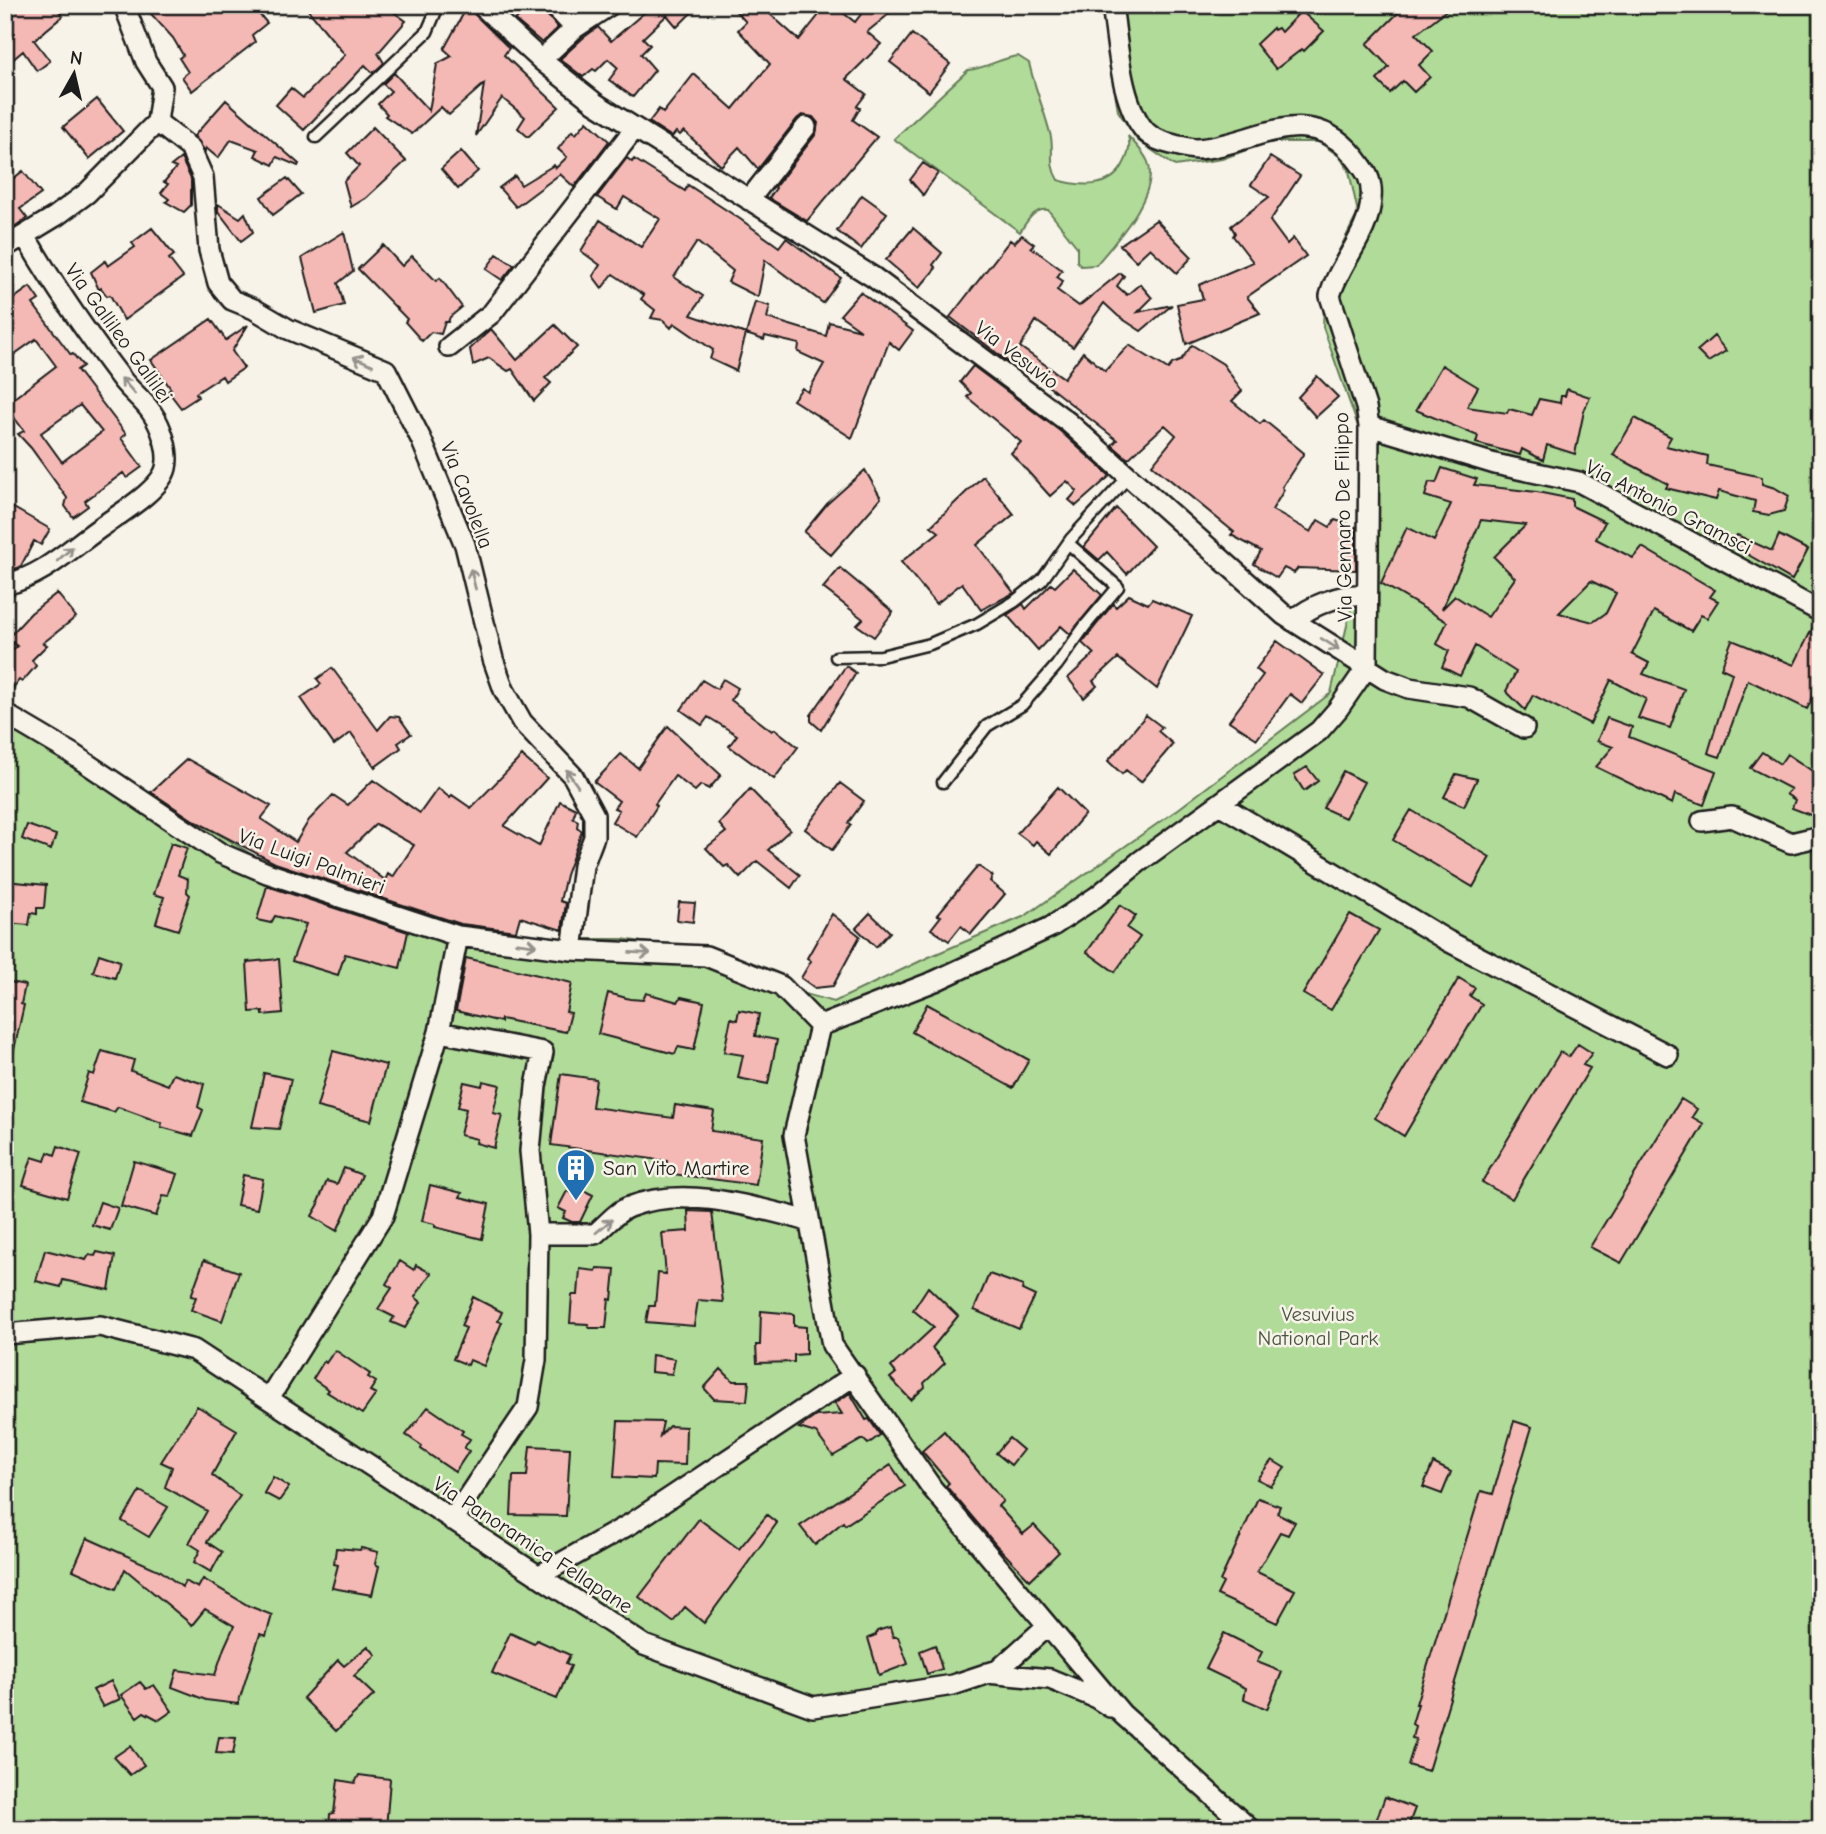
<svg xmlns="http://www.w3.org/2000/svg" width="1826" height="1834" font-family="'Comic Neue',sans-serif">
	<rect width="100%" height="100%" fill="#f7f3e8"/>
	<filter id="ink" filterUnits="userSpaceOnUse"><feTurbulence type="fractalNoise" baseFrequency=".0143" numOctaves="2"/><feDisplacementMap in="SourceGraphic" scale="14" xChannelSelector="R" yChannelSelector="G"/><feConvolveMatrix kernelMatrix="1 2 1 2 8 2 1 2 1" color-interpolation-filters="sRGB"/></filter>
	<g filter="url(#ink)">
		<path fill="#b1db99" stroke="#667c5a" stroke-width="2" d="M1102,5H1821V1829H5V708L146,795L224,837L270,866L437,921L466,928L564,939H622L696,950L772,971L805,994L834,1002L929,957L1025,916L1177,810L1331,693L1358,579L1361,435L1323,327L1325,278L1358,213L1349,171L1339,156L1319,142H1268L1222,159L1175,166L1137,140L1118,111Z
			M1018,56L1029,63C1035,89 1045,112 1051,137C1054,155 1048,163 1058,180C1082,187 1112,189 1124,163C1129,154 1131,146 1128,136C1134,143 1144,152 1148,162C1160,194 1115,242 1096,265L1081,266L1077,261V247L1048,210C1034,208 1027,221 1020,232L894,139L968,70C987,68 1000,58 1018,56Z"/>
		<path fill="#f5b9b5" stroke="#1c1c1c" stroke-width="2" fill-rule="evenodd" d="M5,5H54L63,16L34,40L50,61L37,71L23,51L5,66Z
			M143,5H251L267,23L252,35L255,42L192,91L182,77L188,72L179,58L183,55L173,38Z
			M304,5H384L406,21L378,53L384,63L373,73L365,65L304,130L276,105L291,88L303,98L345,55Z
			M532,5H539L558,28L542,43L515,20Z
			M653,5H699L677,27L667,15L643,38L650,45L641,54L655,70L633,97L609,80L618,68L608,59L596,71L593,69L583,77L560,59L583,38L598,27L611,41Z
			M730,5H760L799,40L827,5H833L855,22L868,5H900L867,32L881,44L846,79L866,94L857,106L860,108L853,120L877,137L807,221L769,198L776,188L775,187L816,134L818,123L813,117L802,115L797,119L758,169L739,147L721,166L684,131L680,135L676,132L672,137L649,122L659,109L663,113L694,74L733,109L770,64L738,30L746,22Z
			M1406,5H1453L1416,34L1433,51L1419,65L1430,77L1414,92L1403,81L1390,93L1377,80L1389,67L1367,44Z
			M467,7L509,48L504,55L559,107L528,137L518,128L525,117L502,98L476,136L484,84L449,115L441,107L412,134L385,116L387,114L378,104L391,91L383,84L394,73L429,111L437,64L452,56L444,49Z
			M1301,11L1324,31L1304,51L1302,49L1276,69L1256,44L1273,28L1274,30L1278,28L1281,32Z
			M912,34L950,64L929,92L890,62Z
			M97,99L123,131L89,159L63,127Z
			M226,100L299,164L298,166L277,157L273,165L255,156L258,150L231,140L218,158L206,148L205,151L194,136Z
			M587,121L609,141L574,187L560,174L516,207L499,188L515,176L521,185L554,165L556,168L567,157L558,149L572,131L576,134Z
			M373,127L406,161L366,198L351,207L344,181L359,166L347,153Z
			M461,151L478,171L458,189L441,169Z
			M1270,157L1300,176L1270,221L1287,244L1293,238L1306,256L1247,297L1260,313L1186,344L1177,304L1203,299L1199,285L1253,262L1233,236L1235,233L1231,226L1269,197L1251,185Z
			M181,158L191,179V205L184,212L166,202L169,199L161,193L168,184L164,182L176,168L171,166Z
			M627,158L632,162L634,159L685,191L688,185L740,219L779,247L786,238L841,278L823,303L765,260L758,297L728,282L733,271L697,242L674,277L703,296L691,315L746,334L736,371L710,359L713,350L674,323L671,328L663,320L651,318L655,310L641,299L644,295L613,274L602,288L593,276L600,265L581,251L600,220L641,247L660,219L624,197L617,209L597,197Z
			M923,163L938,173L923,195L910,180Z
			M23,171L41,194L20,209L27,218L5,233V189L12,184L10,181Z
			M287,178L301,194L273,215L261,197Z
			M862,195L887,213L861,249L837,231Z
			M218,204L240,218L245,213L253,232L241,241L218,211Z
			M1156,220L1192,257L1177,273L1150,248L1136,261L1120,245Z
			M152,228L174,255L169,259L183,277L124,320L110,295L107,296L101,288L99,290L91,272L105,261L108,266L135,247L132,243Z
			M913,228L942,253L933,265L936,268L919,288L886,260Z
			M344,232L353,271L338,283L344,305L316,313L302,258Z
			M1022,235L1034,244L1031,247L1062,270L1057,277L1063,281L1057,290L1079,306L1120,273L1124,276L1117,286L1127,295L1140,284L1152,298L1138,312L1172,305L1141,331L1118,316L1104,303L1073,347L1036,321L1020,347L1064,378L1083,352L1105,371L1129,345L1168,369L1172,364L1180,361L1192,345L1223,364L1242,391L1232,401L1260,424L1264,420L1304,453L1282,487L1284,490L1272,510L1311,532L1318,520L1330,527L1335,520L1356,527V570L1298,568L1294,573L1284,568L1277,578L1254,564L1261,551L1231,535L1234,532L1152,465L1176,435L1165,425L1128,459L1112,445L1117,440L1015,360L1011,364L950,317L1010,240L1014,243Z
			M383,245L402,266L412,256L436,281L440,278L462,307L450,317L448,322H445L441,334L431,332L422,341L405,322L407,319L358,269Z
			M497,254L514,265L502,280L486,269Z
			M30,287L39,300L33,304L71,355L73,354L83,366L77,370L126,434L121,438L142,467L127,478L123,473L85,501L88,506L73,517L65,506L67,498L31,448L18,434L24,431L5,405L56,366L36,339L5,361V305ZM80,405L102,432L62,462L41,433Z
			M860,292L913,331L899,350L889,342L852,438L793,400L802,388L808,392L824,364L798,352L799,344L765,336L764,340L746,334L755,302L770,306L767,318L826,336L829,322L861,330L840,315Z
			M211,319L226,340L248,325L232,351L244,368L225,381L222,376L196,393L198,397L181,408L168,391L171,389L151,360Z
			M555,325L577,347L545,378L551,383L534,401L512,369L508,371L489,358L473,365L470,349L491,329L517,360Z
			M1714,336L1726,351L1708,362L1697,351Z
			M1442,365L1478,387L1467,407L1507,413L1509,409L1532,415L1539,399L1560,403L1561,396H1565L1567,389L1590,397L1584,411L1575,454L1547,445L1543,460L1522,449L1520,455L1476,443L1478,436L1416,410Z
			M973,366L1060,431L1110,476L1076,506L1069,500L1077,491L1067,481L1050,496L1011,453L1021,442L967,397L971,393L960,382Z
			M1317,376L1338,397L1316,417L1298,397Z
			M1635,418L1671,437L1666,446L1708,456L1707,465L1762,477V484L1775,488L1789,496L1784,511L1769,515L1753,512L1755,501L1719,491L1716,500L1666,488L1668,484L1613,455Z
			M1442,468L1477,479L1474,485L1537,492L1572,499V506L1605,522L1596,539L1633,558L1642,547L1715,590L1710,597L1718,601L1707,618L1701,615L1691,631L1654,611L1632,654L1649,663L1643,674L1684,689L1670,728L1638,718L1646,699L1611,680L1590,724L1533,695L1525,710L1506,691L1516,672L1475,646L1460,676L1442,667L1449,651L1437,644L1447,622L1381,583L1407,527L1434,541L1451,504L1425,496L1429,482L1436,483ZM1481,520L1526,525L1494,557L1515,578L1488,617L1455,596L1442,609ZM1591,581L1616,593L1606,613L1593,622L1559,613Z
			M865,470L881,498L831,555L804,532L827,504Z
			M983,476L1014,514L977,545L1014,593L981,610L962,583L936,604L901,562L939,532L931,526Z
			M5,503L50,529L41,545L34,541L21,566L15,569L5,564Z
			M1116,508L1153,546L1127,574L1107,552L1099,560L1084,547Z
			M1737,535L1772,551L1779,535L1808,550L1792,580L1731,545Z
			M840,568L893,612L874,637L857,625L863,619L823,588Z
			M1073,569L1102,595L1070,634L1061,626L1038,650L1007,615L1023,604L1026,609L1051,584L1055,587Z
			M57,593L76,617L43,643L47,645L32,660L36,666L22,682L19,680L5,699V656L17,646L7,639L31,613Z
			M1129,595L1148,604L1152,599L1192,616L1157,689L1118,658L1093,681L1097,686L1084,698L1068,678L1094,654L1082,643L1113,604L1116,607Z
			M1815,623L1821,624V682L1807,709L1748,680L1720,757L1708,753L1732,673L1721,668L1732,640L1794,665Z
			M1277,641L1324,675L1302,703L1290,694L1257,739L1229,721L1263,675L1256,669Z
			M846,666L856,673L821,730L811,721V715Z
			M332,668L378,730L390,716L399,717L411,734L398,743L401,748L375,767L351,733L334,745L301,698L321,684L317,679Z
			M723,679L738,688L731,700L772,731L775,729L798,747L774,779L729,746L737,735L708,717L702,725L681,710L702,680L717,689Z
			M1146,715L1162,727L1158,731L1173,744L1141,782L1126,770L1122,774L1108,761Z
			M1607,718L1632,727L1629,737L1716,771L1704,805L1675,794L1672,804L1596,767L1613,747L1597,741Z
			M668,726L721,775L709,789L701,785L695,791L675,776L655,804L657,806L637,837L612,822L619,810L614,808L619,801L594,782L621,754L638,768Z
			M1762,752L1780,764L1787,754L1821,777V819L1792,808L1795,800L1786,794L1791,789L1750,768Z
			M522,756L547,778L504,826L539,846L560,801L576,809L573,818L578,821L577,827L582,831L566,875L560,901L566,903L562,930L520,917L516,931L461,924L275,863L193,820L151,792L187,759L271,806L261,819L296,842L309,820L333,795L348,805L373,780L420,813L438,788L450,798L452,795L471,808ZM376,824L414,845L393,877L388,874L385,880L347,852Z
			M1307,767L1318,781L1304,791L1294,775Z
			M1343,771L1364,782L1345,818L1323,808Z
			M1456,774L1477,779L1464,806L1444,797Z
			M840,783L864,801L848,823L851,825L832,850L805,829Z
			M1058,787L1085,814L1051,854L1036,841L1033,845L1017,833Z
			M750,789L790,830L768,850L800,875L791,888L757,861L740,878L728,865L724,867L706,848L726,832L719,824Z
			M1411,810L1490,857L1473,887L1393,840Z
			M27,825L56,835L51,850L22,839Z
			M171,843L187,848L178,875L188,879L187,892L190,895L178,930L156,923L164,897L154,894Z
			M978,866L993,876L990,881L1005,894L971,934L961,926L949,941L931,929L941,916L937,915Z
			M5,881L46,885L44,908H37V914L31,913L29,925L5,923Z
			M267,886L408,932L400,968L345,954L338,975L292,961L306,924L275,916L271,923L257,920Z
			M679,902L695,903L693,922L677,920Z
			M1120,905L1136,916L1127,928L1140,937L1115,972L1087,952Z
			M870,913L890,932L876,947L856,928Z
			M832,914L860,936L833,986L815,988L801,978L811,961L807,958Z
			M1350,914L1379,930L1331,1010L1303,994Z
			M99,954L120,961L115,978L93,972Z
			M466,958L572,983L566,1012L571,1013L566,1032L501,1019V1022L456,1011Z
			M279,959L283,1013L263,1015V1011L250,1012L247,962Z
			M1459,978L1475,988L1470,996L1482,1004L1404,1136L1375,1118Z
			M5,981L25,985L21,1004L24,1005L12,1059L5,1058Z
			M608,993L630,999L643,1000L646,993L678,1002L681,997L704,1002L694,1050L678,1047L675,1054L598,1034Z
			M927,1004L1029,1060L1013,1088L912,1032Z
			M739,1010L759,1014L755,1036L777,1040L768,1084L738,1078L743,1055L724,1052L731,1018L737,1020Z
			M1578,1044L1592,1053L1583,1065L1590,1068L1512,1199L1482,1182L1560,1052L1569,1057Z
			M102,1051L134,1060L131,1071L168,1085L173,1074L204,1084L198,1107L203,1110L193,1136L161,1127L162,1123L118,1107L114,1112L80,1102L89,1073L94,1075Z
			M333,1051L386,1065L371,1121L317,1107Z
			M264,1073L291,1079L279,1129L252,1127Z
			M561,1074L596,1079L592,1107L673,1118L675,1105L714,1111L711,1131L763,1138L756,1185L665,1173L667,1161L551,1145Z
			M483,1081L500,1085L493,1113L502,1115L494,1148L476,1143L477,1139L460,1135L466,1109L458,1107L464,1082L482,1086Z
			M1681,1099L1697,1109L1692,1117L1704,1124L1621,1263L1590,1247Z
			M58,1146L81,1154L67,1198L23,1185L32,1157L45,1161L48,1152L55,1155Z
			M134,1161L178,1174L170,1197L163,1196L156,1216L121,1206Z
			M344,1168L362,1175L337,1231L312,1216L319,1204L318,1202L327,1181L337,1184Z
			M243,1175L263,1179L257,1209L237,1205Z
			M430,1185L462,1193L460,1197L489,1204L482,1239L435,1227V1224L422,1221Z
			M579,1188L593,1195L580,1222H572L563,1218L566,1212L558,1208L567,1191L576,1195Z
			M100,1202L118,1208L110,1230L92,1225Z
			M688,1211L712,1212L723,1302L698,1300L694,1326L646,1322L649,1306H655L658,1273L666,1274L662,1233L689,1231Z
			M45,1250L86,1260L89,1255L95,1256L97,1252L115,1256L109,1290L63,1280L61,1287L36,1281Z
			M204,1260L239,1272L222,1321L191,1310L196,1297L191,1296Z
			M400,1261L414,1270L416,1265L431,1273L415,1297L421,1302L405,1328L391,1322L394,1317L378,1309L392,1288L386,1284Z
			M597,1268L615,1269L612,1300L609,1299L606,1328H589L588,1324L570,1323L572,1295H578L580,1269L596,1271Z
			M989,1274L1023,1286L1022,1290L1035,1296L1019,1329L974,1310Z
			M928,1287L958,1316L932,1348L945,1363L924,1383L925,1387L911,1400L890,1378L896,1373L891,1367L934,1327L913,1310Z
			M473,1297L502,1312L498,1321L502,1322L484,1366L470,1360L468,1365L453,1359L466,1328L461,1326Z
			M761,1311L794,1314V1326L806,1327V1354L794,1355V1362L757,1363L756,1345H760Z
			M335,1350L370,1374L368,1377L376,1382L370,1391L376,1394L362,1414L327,1392L329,1390L313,1379L324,1361L326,1363Z
			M652,1355L675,1359L672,1374L651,1372Z
			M721,1369L733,1381H749L747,1401L714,1399L704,1388Z
			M850,1393L866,1420L869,1419L880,1435L868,1444L863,1439L833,1456L816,1433L799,1428L816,1416L842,1414L835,1403Z
			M197,1406L237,1430L212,1475L240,1496L207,1542L222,1552L211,1572L194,1562L200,1550L189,1543L207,1511L165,1487L172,1467L161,1462Z
			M428,1407L463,1431L461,1434L470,1439L464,1448L469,1451L455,1472L421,1449L422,1446L406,1435Z
			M618,1421L663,1422L660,1436L669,1426L686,1427L685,1465L655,1464L654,1479L614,1477Z
			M1514,1421L1532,1427L1428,1771L1408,1765L1416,1739L1412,1738L1415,1726L1412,1724L1418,1704H1416L1481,1491L1493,1494Z
			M944,1431L1003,1501L998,1506L1023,1534L1034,1525L1059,1552L1030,1580L996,1545L946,1486L949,1483L922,1451Z
			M1009,1438L1023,1450L1011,1465L996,1453Z
			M530,1446L570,1448L566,1516L511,1515L513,1476H527Z
			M1272,1460L1285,1468L1271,1486L1257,1479Z
			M1433,1463L1451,1472L1442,1494L1423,1487Z
			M891,1465L905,1486L845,1525L843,1522L815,1545L800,1526Z
			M273,1477L289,1487L279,1501L264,1493Z
			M140,1491L168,1507L149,1537L122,1521Z
			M1258,1498L1280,1506L1277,1513L1295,1522L1288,1535L1280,1532L1257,1572L1295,1590L1277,1623L1217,1595L1223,1583L1220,1581Z
			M767,1515L777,1523L704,1623L685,1607L673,1622L639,1597L699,1519L739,1549Z
			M87,1538L161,1571L182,1587L185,1581L198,1588L203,1579L249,1606L272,1615L266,1636L260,1634L238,1704L206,1700L172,1687L177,1670L215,1675L224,1648L234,1626L205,1609L192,1625L125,1569L116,1589L73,1570Z
			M336,1548L360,1550L361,1548L378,1552L375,1564L379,1566L372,1595L332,1588L338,1565L334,1564Z
			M890,1627L893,1637H898L908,1664L879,1675L868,1638L876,1635L877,1631Z
			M510,1633L534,1644L537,1640L570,1655L566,1663L571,1666L557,1699L492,1673Z
			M1224,1633L1262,1652L1257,1662L1282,1672L1267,1709L1244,1699L1246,1688L1206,1669Z
			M935,1645L942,1669L927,1674L920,1651Z
			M368,1646L376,1655L354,1676L374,1695L336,1731L303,1698L338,1660L344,1666Z
			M111,1681L120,1699L103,1707L93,1690Z
			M140,1682L146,1689L154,1685L172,1711L159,1720L144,1712L137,1717L121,1695Z
			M219,1737L236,1738L233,1754L216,1753Z
			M130,1746L144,1765L130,1775L114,1757Z
			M359,1775L390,1779L386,1829H329L330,1814L334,1813L338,1780L355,1783Z
			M1385,1797L1415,1808L1407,1829H1373Z"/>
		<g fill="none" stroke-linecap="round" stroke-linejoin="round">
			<defs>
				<path id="service" d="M316,137L427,32L436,11L435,5
					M836,657L881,656L930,644L977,624L1014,602L1042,580L1071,539L1129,476
					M943,782L987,726L1022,705L1057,665L1085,626L1118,587L1068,543"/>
				<path id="minor" d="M481,5L541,60L595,103L873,277L1068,422L1284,615L1385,679L1409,688L1469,697L1524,728
					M1112,5C1118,42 1120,104 1146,132C1153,139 1166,143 1175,145C1181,146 1189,149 1196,149C1251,147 1307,97 1355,157C1366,171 1373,180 1371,199C1369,236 1339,262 1330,296L1366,407L1369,426L1367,667
					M575,28L610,5
					M541,60L575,28L553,5
					M157,122L190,148L203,177L209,250L218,283L232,300L254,309L288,329L386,370L421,439L465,545L493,659L504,690L522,722L573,776L594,815V837L583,866L572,950L458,936
					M749,200L806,127
					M5,247L56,216L87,193L157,122L162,87L146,62L124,5
					M449,347L492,313L635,128
					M1369,426L1495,464L1579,482L1821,612
					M5,585C47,574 69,549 104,525C121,513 161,489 166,468C170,451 161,426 152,413C144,401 132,392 123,381C88,335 54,286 25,236
					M1293,621C1311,605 1342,593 1366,595
					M5,714L71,753L220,853L267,873L458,936L439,1032L383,1216L269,1398
					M1219,804L1448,941L1668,1055
					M1702,821L1732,817L1791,843L1821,836
					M572,950L706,956L781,986L820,1026
					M439,1032L543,1052L536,1086L530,1151L538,1234L536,1360L528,1407L452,1520
					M538,1234H595C605,1226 617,1211 629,1207C684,1185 754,1207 809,1221
					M5,1334L100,1326L194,1350L644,1645L813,1707L953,1685L998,1670L1047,1626
					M538,1576L632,1523L855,1375
					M987,1673L1050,1679L1096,1698L1110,1707
					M1250,1829L1122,1714L932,1488L832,1345L794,1135L820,1026L935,981L1051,927L1096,897L1139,862L1319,731L1338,709L1367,667"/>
			</defs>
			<use href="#service" stroke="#1c1c1c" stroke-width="15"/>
			<use href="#minor" stroke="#1c1c1c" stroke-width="24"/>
			<use href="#service" stroke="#f7f3e8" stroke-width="10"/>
			<use href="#minor" stroke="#f7f3e8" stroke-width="19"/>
		</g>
		<defs><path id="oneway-shaft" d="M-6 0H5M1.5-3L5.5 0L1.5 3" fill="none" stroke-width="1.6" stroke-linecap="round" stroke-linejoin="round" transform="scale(1.75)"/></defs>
		<g stroke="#94928c">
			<use href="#oneway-shaft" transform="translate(363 361) rotate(-157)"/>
			<use href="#oneway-shaft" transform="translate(128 386) rotate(-131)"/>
			<use href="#oneway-shaft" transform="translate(65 554) rotate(-42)"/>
			<use href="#oneway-shaft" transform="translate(473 579) rotate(-104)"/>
			<use href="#oneway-shaft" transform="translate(1330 644) rotate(32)"/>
			<use href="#oneway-shaft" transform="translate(572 778) rotate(-125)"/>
			<use href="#oneway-shaft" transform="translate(526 944) rotate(7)"/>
			<use href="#oneway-shaft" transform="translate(640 953) rotate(3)"/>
			<use href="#oneway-shaft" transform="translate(604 1226) rotate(-40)"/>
		</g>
	</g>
	<defs>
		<symbol id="building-pin" viewBox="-11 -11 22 30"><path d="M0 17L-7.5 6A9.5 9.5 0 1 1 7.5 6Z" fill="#1f6fb2" stroke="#f7f3e8"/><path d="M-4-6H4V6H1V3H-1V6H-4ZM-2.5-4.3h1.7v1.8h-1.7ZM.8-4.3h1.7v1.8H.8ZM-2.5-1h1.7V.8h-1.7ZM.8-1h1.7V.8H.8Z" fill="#fff"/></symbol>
	</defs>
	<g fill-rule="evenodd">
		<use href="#building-pin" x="554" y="1146" width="44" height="60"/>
	</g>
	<g text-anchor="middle" stroke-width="5" stroke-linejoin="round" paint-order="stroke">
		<g font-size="21" fill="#1c1c1c" stroke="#f7f3e8">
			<text transform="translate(119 333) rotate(54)" y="7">Via Gallileo Gallilei</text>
			<text transform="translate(1017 355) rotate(37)" y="7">Via Vesuvio</text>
			<text transform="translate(467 495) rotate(69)" y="7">Via Cavolella</text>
			<text transform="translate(1669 507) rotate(27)" y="7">Via Antonio Gramsci</text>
			<text transform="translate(1343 517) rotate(-91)" y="7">Via Gennaro De Filippo</text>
			<text transform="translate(312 861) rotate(20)" y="7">Via Luigi Palmieri</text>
			<text transform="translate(533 1545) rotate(33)" y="7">Via Panoramica Fellapane</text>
		</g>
		<g font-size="21" fill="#1c1c1c" stroke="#f7f3e8" text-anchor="start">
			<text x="603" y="1175">San Vito Martire</text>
		</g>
		<g font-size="21" fill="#495542" stroke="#f7f3e8">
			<text x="1318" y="1321">Vesuvius<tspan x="1318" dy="24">National Park</tspan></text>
		</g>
	</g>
	<rect width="1826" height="1834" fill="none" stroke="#f7f3e8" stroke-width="28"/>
	<rect x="14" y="14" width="1798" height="1806" fill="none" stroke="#1c1c1c" stroke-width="2.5" filter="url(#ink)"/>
	<g transform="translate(74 74) rotate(8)" stroke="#f7f3e8" stroke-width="5" paint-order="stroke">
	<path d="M0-5L12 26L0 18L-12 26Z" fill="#1c1c1c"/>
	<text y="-10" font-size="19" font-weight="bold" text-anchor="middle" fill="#1c1c1c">N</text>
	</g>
</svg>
